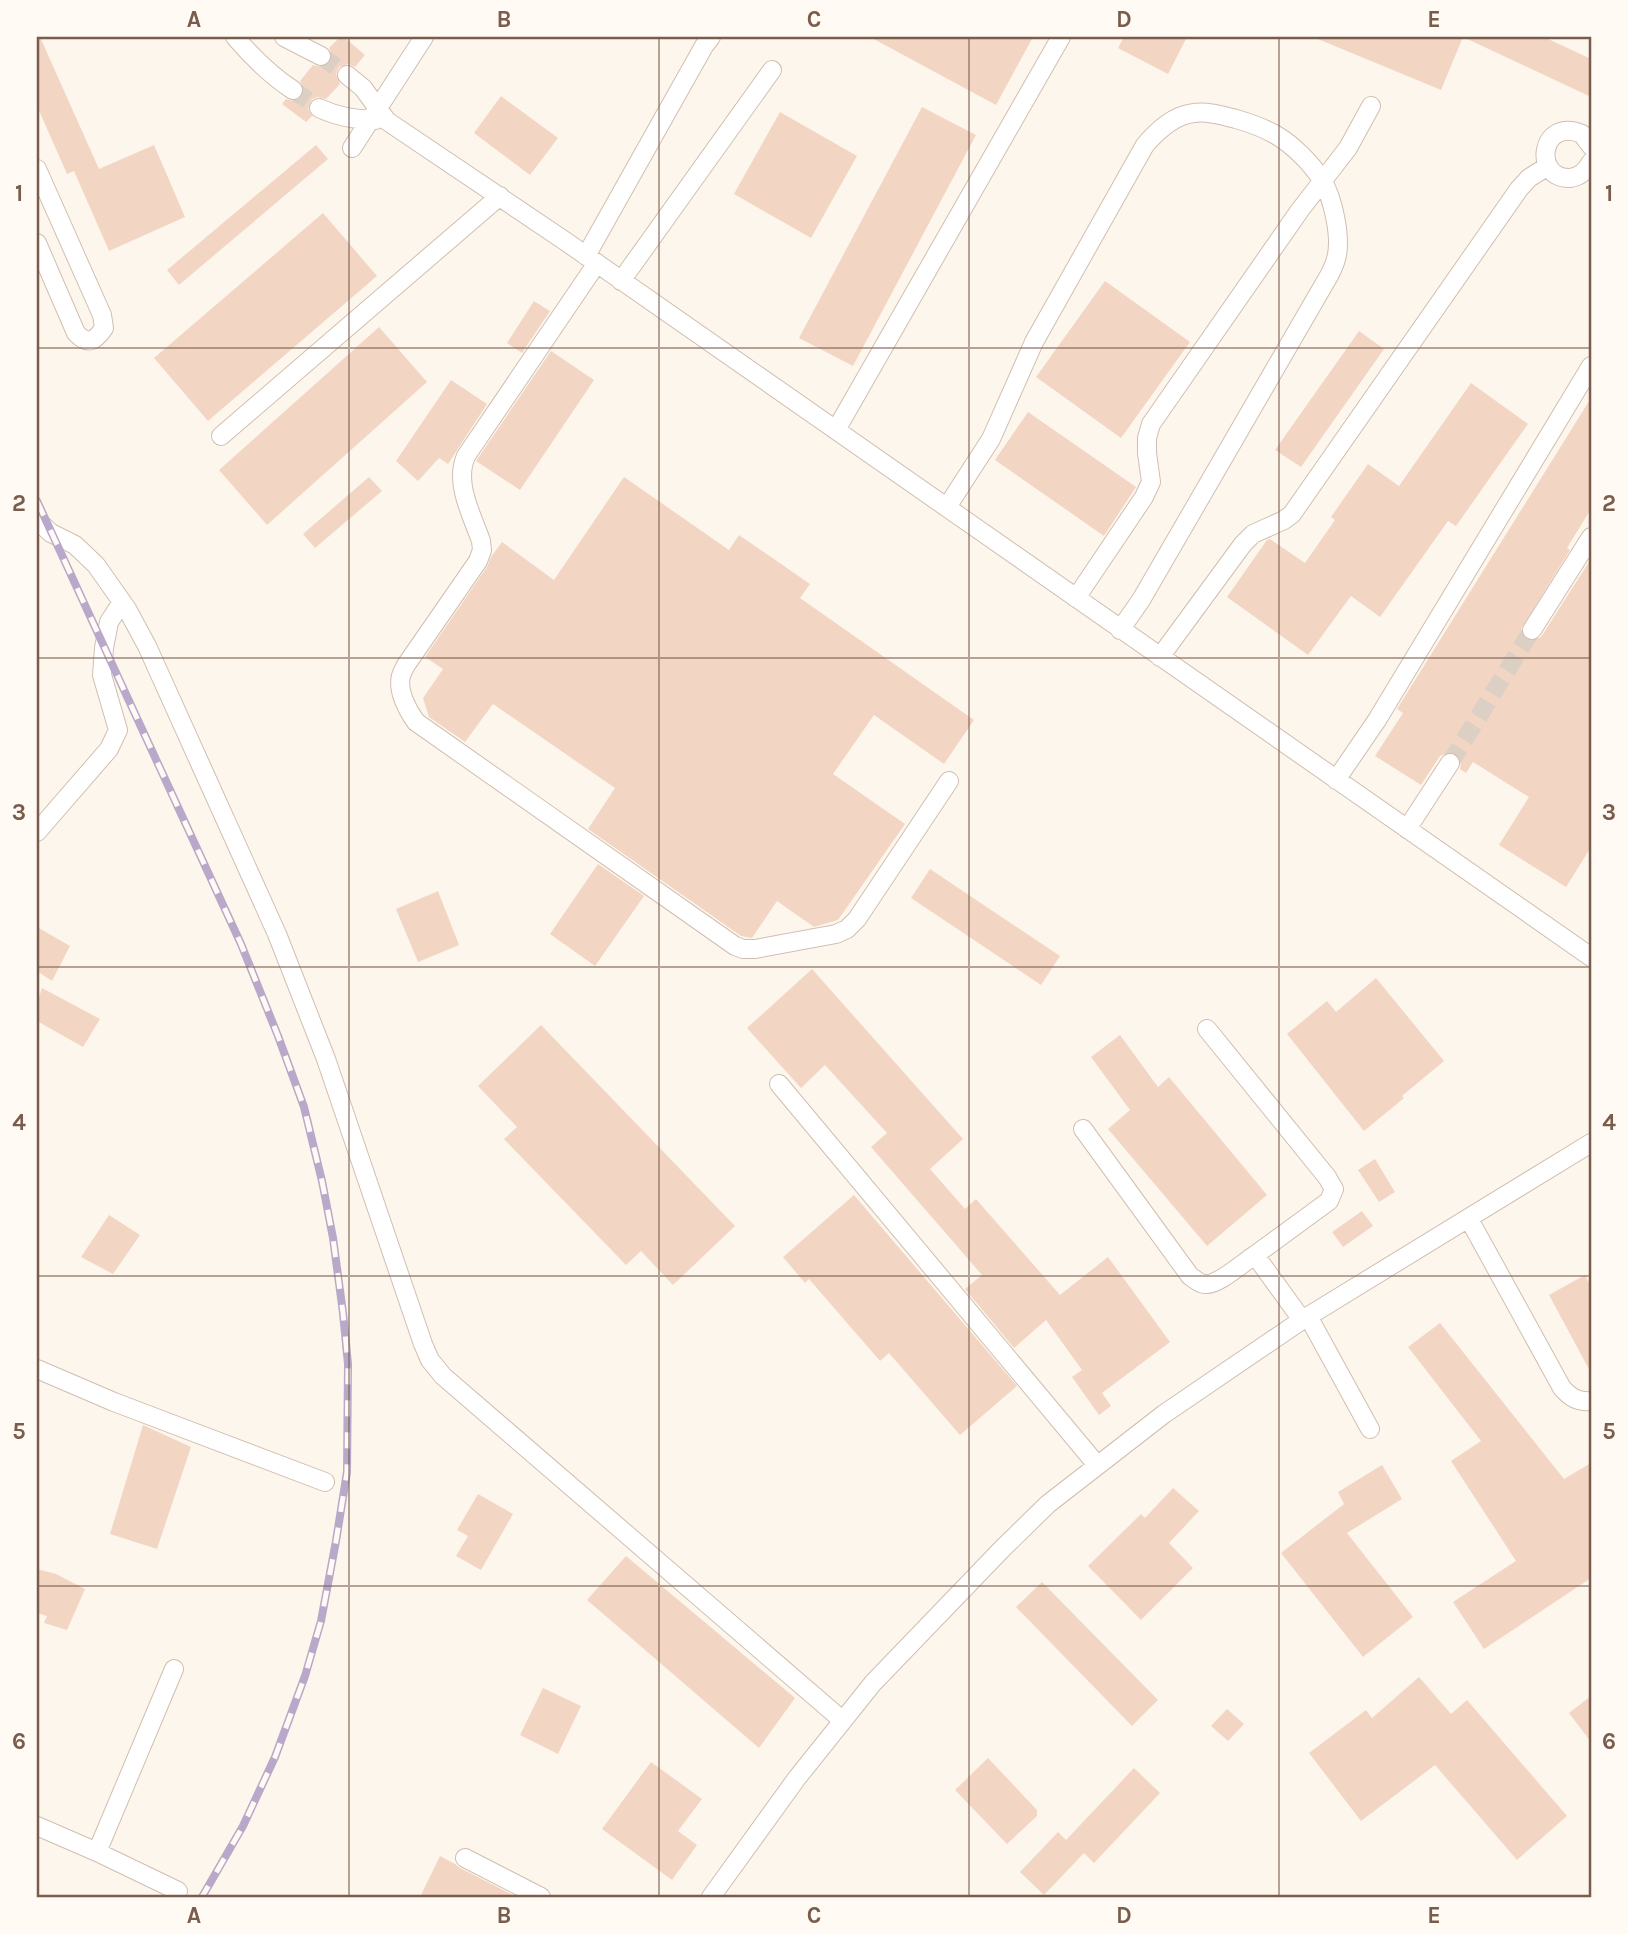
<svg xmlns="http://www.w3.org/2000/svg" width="1628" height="1934" font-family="Karla,sans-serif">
	<rect width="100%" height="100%" fill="#fdf6ec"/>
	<path fill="#f3d5c3" d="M37,37H40L99,169L154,145L185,217L109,251L74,171L67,174L37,106Z
		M340,37H344L365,55L355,67L348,64L339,67L336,74L340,84L326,99L318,97L312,99L308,109L312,116L306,122L282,104L286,99L293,101L302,97L304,90L300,81L313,65L322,67L331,62L332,55L329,48Z
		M870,37H1033L996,105Z
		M1124,37H1187L1168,74L1118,48Z
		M1313,37H1463L1441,90Z
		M1463,37H1544L1591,59V97Z
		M501,96L558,138L530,175L474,133Z
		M922,107L976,135L853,366L799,338Z
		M780,112L857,156L811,238L734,194Z
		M316,145L328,159L179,285L167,270Z
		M323,213L377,276L208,421L154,358Z
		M1105,281L1190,342L1121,438L1036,377Z
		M534,301L550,311L522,353L507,343Z
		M379,327L427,382L267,525L219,470Z
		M1359,331L1384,349L1301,467L1275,450Z
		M551,351L594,380L520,490L476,461Z
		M451,380L487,404L448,464L439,458L418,481L396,461Z
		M1471,383L1528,424L1456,526L1448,521L1380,617L1351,596L1308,655L1227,597L1267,540L1270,539L1305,563L1335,520L1331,517L1368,464L1399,486Z
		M1591,398V509L1567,548L1570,550L1521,629L1522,636L1527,640L1532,641L1541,637L1589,562L1591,563V847L1566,887L1499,845L1529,797L1473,762L1466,773L1460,769L1461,763L1460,757L1451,752L1440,756L1421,785L1375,756L1403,713L1397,709Z
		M1028,412L1136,487L1104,536L995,460Z
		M369,477L382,491L315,548L303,534Z
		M624,477L729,550L739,535L810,584L800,598L974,720L944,764L874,715L833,774L905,824L838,920L814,927L777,901L752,938L741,936L588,829L615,788L493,704L465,742L429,717L423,698L443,669L425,657L487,567L491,557L502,542L554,580Z
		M598,864L644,896L595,966L550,934Z
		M930,869L1060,956L1041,985L911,898Z
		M438,891L459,945L418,962L396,909Z
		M37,927L70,946L52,981L37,971Z
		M812,969L963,1139L930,1169L965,1209L976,1199L1060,1295L1108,1257L1170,1342L1102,1393L1111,1406L1099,1415L1072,1377L1082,1370L1046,1320L1014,1348L965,1289L982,1275L871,1147L887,1133L825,1065L801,1088L747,1028Z
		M1376,978L1444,1061L1402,1096L1404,1098L1364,1131L1287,1034L1327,1001L1336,1012Z
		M42,988L100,1019L83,1047L37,1021V1003Z
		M541,1025L735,1226L673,1285L641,1251L626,1265L504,1139L517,1127L478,1086Z
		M1120,1035L1158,1087L1169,1077L1267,1195L1207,1246L1108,1129L1130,1110L1091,1057Z
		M1375,1159L1395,1192L1379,1202L1358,1170Z
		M854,1195L1017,1386L960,1435L889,1353L880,1361L809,1279L805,1283L783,1257Z
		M1362,1211L1373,1226L1343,1247L1332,1232Z
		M109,1215L140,1235L113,1274L81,1257Z
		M1585,1275L1591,1287V1373L1549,1295Z
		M1440,1323L1564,1479L1591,1463V1578L1484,1649L1453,1602L1516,1561L1451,1461L1481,1441L1408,1347Z
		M143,1425L191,1447L157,1549L110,1534Z
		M1382,1465L1402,1499L1347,1533L1413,1617L1363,1657L1281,1553L1344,1504L1338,1492Z
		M1173,1488L1199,1511L1169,1543L1193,1568L1141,1620L1088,1566L1141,1514L1145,1518Z
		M478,1494L513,1514L481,1570L456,1556L468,1536L457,1530Z
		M626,1556L795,1698L759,1748L587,1600Z
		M37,1569L56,1574L85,1589L67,1630L44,1623L47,1616L37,1613Z
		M1042,1582L1158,1700L1132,1726L1016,1607Z
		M1419,1677L1451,1714L1467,1700L1567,1816L1517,1860L1435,1765L1361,1821L1309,1753L1366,1710L1372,1718Z
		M543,1688L581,1706L558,1754L520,1735Z
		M1591,1696V1742L1569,1713Z
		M1227,1709L1244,1724L1228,1741L1211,1726Z
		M988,1758L1037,1810V1816L1007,1844L955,1790Z
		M651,1762L702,1799L678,1831L697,1845L672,1880L602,1829Z
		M1134,1768L1160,1793L1094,1863L1084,1853L1044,1895L1020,1872L1058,1832L1066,1840Z
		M440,1856L455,1864L460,1868L517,1897H420Z"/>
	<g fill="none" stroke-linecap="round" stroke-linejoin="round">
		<path stroke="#dcd0c4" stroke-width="18" stroke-dasharray="18 9" stroke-linecap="butt" d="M321,56L347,75
			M293,90L319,108
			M1450,763L1532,630"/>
		<defs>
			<path id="minor" d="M235,37C253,58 270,75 293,90
				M284,37L321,56
				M347,75L363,88L387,121L565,241L1591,957
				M319,108C338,117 355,120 376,120
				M1591,146L1582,134C1540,116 1532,179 1570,178C1580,177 1586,171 1591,162
				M352,148L424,37
				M37,169L102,315L104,328C95,341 88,346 76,333L37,243
				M586,256L704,46L711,37
				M597,263L466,456C454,483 472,515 481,541L482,550L478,561L406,665C404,669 402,672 401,676C397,691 408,711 416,722L735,946L743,949H755L836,934L847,929L857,919L949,781
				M621,281L772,70
				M836,430L1061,37
				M221,436L500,196
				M947,507L991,439L1034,342L1145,145C1158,130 1174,115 1194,113C1207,111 1224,116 1236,119C1250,123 1264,128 1276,135C1293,145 1311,163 1322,180C1333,198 1342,238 1336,259C1335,264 1332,269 1330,274L1141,600L1120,630
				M37,518L41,524L51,533L75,545L96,565L127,609L147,646L277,934L326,1059L423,1344L430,1360L443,1376L842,1720
				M1076,598L1144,497L1151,482L1147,453V438L1151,424L1300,210L1348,148L1371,106
				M1532,630L1591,537
				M1160,657L1243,544L1253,534L1284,520L1292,514L1519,189L1529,178L1548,166
				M1336,780L1377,720L1591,366
				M1407,829L1450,763
				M37,832L109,749L118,730L102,675L104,648L109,622L122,602
				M1207,1029L1327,1177L1334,1189L1329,1201L1255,1255
				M779,1084L1097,1465
				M1083,1129L1190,1276C1195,1279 1199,1284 1205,1284C1217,1286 1244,1262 1255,1255L1302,1320
				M1469,1219L1562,1388C1571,1398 1578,1402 1591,1401
				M1308,1316L1370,1429
				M37,1369L114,1402L325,1482
				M37,1826L97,1852L178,1891
				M97,1852L174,1669
				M465,1858L541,1897
				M711,1897L797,1778L873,1683L1002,1549L1048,1504L1164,1414L1302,1320L1591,1143"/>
		</defs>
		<use href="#minor" stroke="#d1beb0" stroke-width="20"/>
		<use href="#minor" stroke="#fff" stroke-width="18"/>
		<defs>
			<path id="rail" d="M37,501L241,944L278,1036L304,1107L322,1181L333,1238L343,1313L348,1364L347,1472L336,1541L321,1621L305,1676L275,1757L243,1826L202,1897"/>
		</defs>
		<use href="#rail" stroke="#b9a8c9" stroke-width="8"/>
		<use href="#rail" stroke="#fffaf3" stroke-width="5" stroke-dasharray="16" stroke-linecap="butt"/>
	</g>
	<path fill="none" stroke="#7a5c4d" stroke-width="2" stroke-opacity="0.55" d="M349,37V1897M659,37V1897M969,37V1897M1279,37V1897M37,348H1591M37,658H1591M37,967H1591M37,1276H1591M37,1586H1591"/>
	<rect width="1628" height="1934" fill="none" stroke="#fffaf3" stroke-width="77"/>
	<rect x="38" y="38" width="1552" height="1858" fill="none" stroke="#7a5c4d" stroke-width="2.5"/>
	<g font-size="23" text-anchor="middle" font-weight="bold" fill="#7a5c4d">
		<text x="194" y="27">A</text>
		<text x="504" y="27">B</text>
		<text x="814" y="27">C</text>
		<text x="1124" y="27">D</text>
		<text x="1434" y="27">E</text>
		<text x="19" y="201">1</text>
		<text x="1609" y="201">1</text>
		<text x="19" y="511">2</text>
		<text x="1609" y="511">2</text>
		<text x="19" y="820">3</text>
		<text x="1609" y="820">3</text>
		<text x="19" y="1130">4</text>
		<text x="1609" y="1130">4</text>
		<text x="19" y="1439">5</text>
		<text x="1609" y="1439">5</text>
		<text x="19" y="1749">6</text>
		<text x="1609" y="1749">6</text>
		<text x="194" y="1923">A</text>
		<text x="504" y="1923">B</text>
		<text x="814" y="1923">C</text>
		<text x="1124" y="1923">D</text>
		<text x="1434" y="1923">E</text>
	</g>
</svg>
